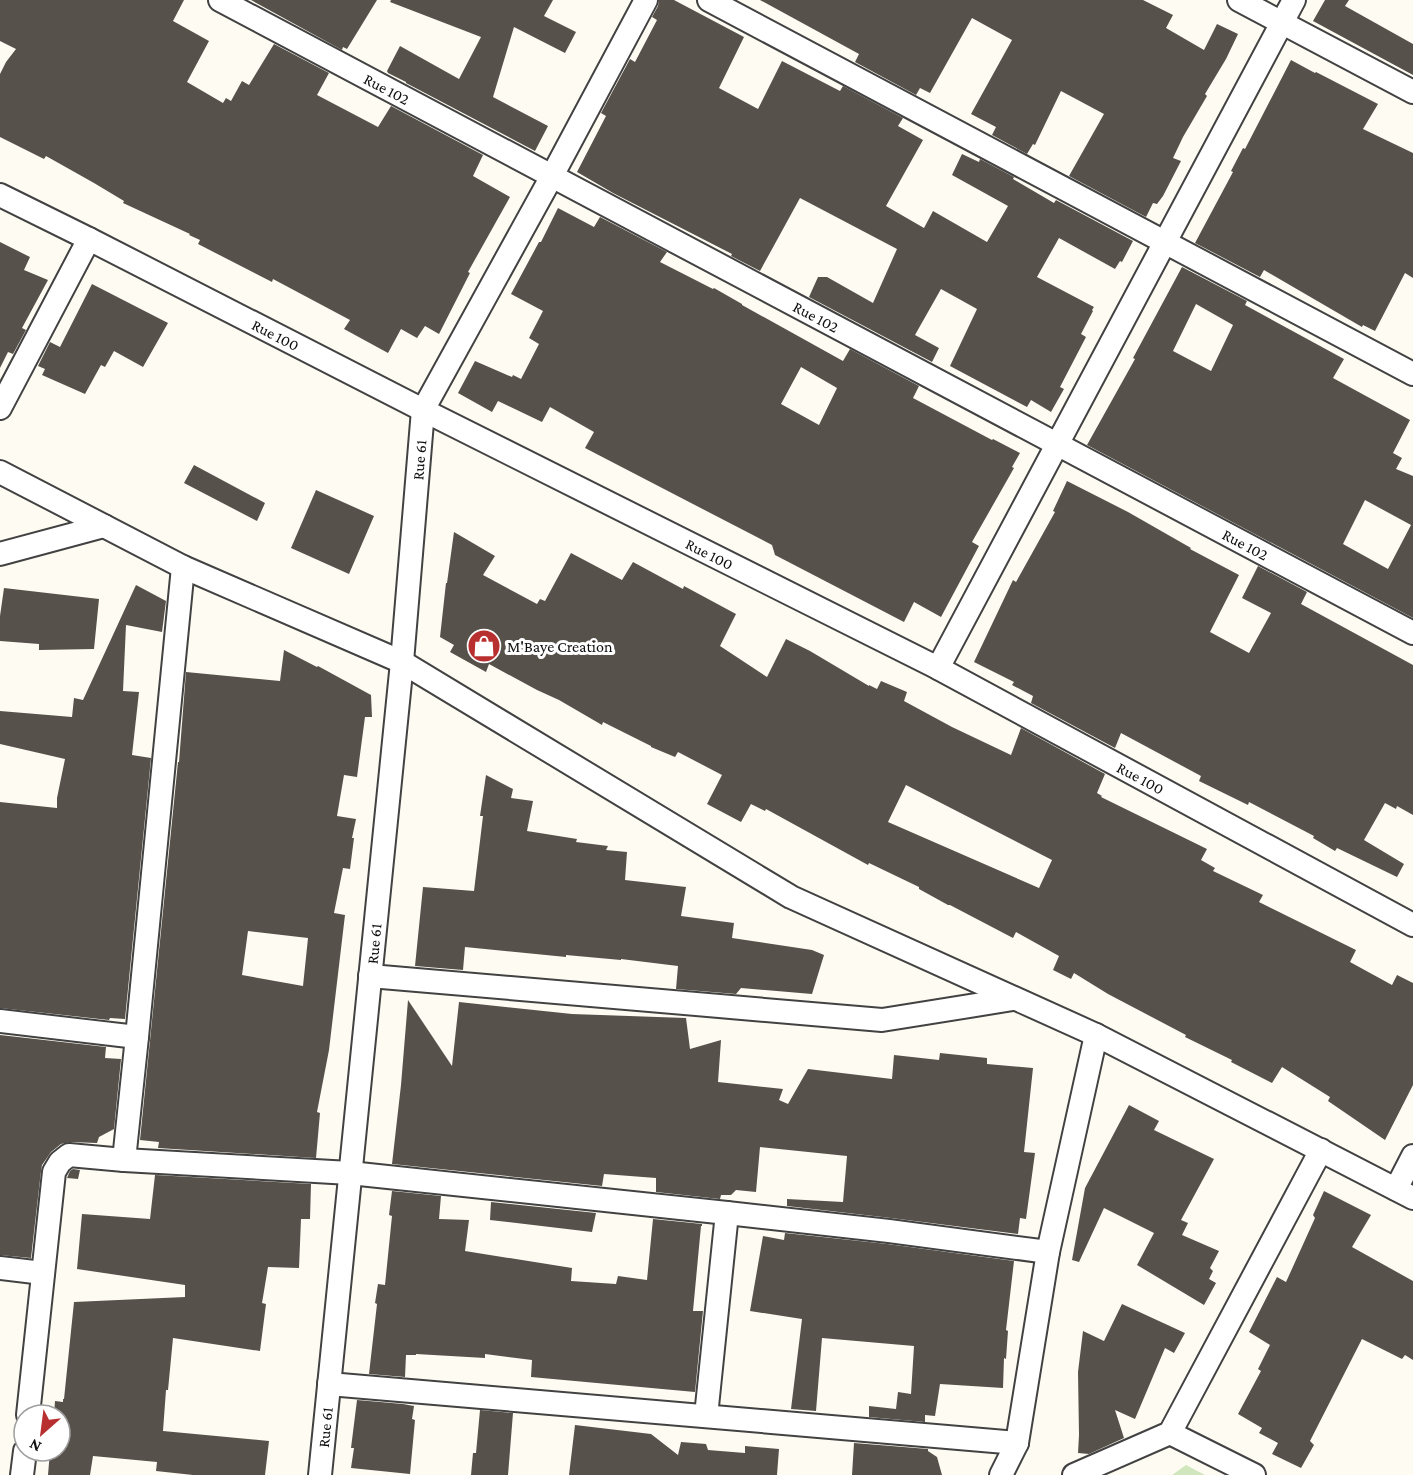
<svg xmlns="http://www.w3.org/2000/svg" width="1413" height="1475" font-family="'Crimson Pro',serif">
	<rect width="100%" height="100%" fill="#fefcf2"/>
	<path fill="#d0e7bd" d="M1186,1465L1205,1475H1172Z"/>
	<path fill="#57514c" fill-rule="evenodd" d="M0,0H184L173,21L209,41L187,82L223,103L226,98L231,101L242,81L249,85L274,44L329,73L317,95L378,127L391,106L483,155L473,176L510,197L468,272L470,273L439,334L425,326L417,338L401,329L388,353L344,329L350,320L273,279L272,282L198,244L200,240L189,235L190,234L123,203L124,201L94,183L46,156L44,159L0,137V74L6,62L16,49L0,41Z
		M251,0H377L347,49L343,47L342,50Z
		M391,0H553L544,16L576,32L565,53L514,27L493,97L548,126L535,151L406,83V82L388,73L387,71L400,46L459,79L481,37L390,2Z
		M659,0H674L744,37L719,88L758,109L782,61L840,91L843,86L903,118L898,126L923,140L886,206L924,228L933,211L987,242L1008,206L952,175L962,154L979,162L980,159L1014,177L1013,179L1054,203L1056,200L1133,241L1122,262L1120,261L1115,269L1059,238L1037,277L1094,307L1092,310L1093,311L1081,334L1086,337L1060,387L1064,389L1051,412L1031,400L1027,407L950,366L977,309L941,289L915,335L939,348L932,362L809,297L818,277H827L873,303L897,249L800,198L760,271L731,256L732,254L613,193L577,172L606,116L601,113L630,59L635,62L657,20L652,17L658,6Z
		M760,0H1143L1173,15L1166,28L1204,50L1217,24L1238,34L1226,59L1205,94L1207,96L1183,137L1173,158L1181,161L1163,196L1157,204L1153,203L1146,217L1069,176L1104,114L1061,91L1035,145L1033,144L1027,154L992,135L996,127L971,114L1012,40L972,18L930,93L920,88L916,95L855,62L859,54Z
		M1325,0H1349L1345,6L1413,44V75L1313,21Z
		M1291,60L1315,73L1316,72L1378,104L1363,129L1413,153V278L1405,273L1375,331L1363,325L1362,327L1264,270L1260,277L1195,243L1233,172L1231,171L1243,148L1245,149Z
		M558,208L594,227L600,217L667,252L660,262L713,289L714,288L742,304V305L843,361L850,349L919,386L913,398L992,440L993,439L1020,453L1012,467L1014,468L972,542L979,546L941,617L914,602L904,622L775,555L772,545L585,448L594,432L550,407L542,422L498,401L492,412L458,393L475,361L512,377L513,375L521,379L539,344L529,338L543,311L511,294L539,242H541ZM801,367L837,388L819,425L781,404Z
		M0,242L30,257L24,270L48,280L22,328L26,330L13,354L8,352L0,368Z
		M1182,267L1247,301L1245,305L1344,359L1333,378L1410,420L1393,453L1402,458L1396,469L1413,476V618L1087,445L1135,359L1133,358ZM1196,304L1233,325L1211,371L1173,351ZM1365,500L1411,525L1388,569L1343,544Z
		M92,284L168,323L143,367L114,351L105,367L101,365L85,394L42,375L45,369L38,366L50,342L60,347Z
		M194,465L265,503L257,521L184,483Z
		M1067,481L1128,512L1191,548L1190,549L1239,575L1210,632L1249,653L1271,613L1242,598L1258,566L1307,592L1301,604L1413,665V815L1397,806L1396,809L1385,803L1364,840L1404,864L1397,877L1337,848L1335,851L1313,838L1314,836L1249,802L1248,805L1199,781L1201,776L1121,733L1115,748L1031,703L1033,696L1012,685L1014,682L974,662L1013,580L1016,582L1055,512L1053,511Z
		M316,490L374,516L349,574L291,548Z
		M454,532L495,556L483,575L537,604L540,599L545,601L571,553L622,580L633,562L683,589L684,586L736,614L720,646L767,677L786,639L810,651L869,686V685L877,689L881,681L907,692L904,701L952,727L1011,755L1021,728L1105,774L1097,793L1102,796L1101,797L1207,849L1201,860L1215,868L1213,871L1263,895L1259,902L1356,950L1350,962L1392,985L1397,975L1413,983V1085L1385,1140L1328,1101L1330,1097L1282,1067L1272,1083L1231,1062L1232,1060L1185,1037L1186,1035L1108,994L1074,973L1071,979L1053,970L1059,956L1016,932L1013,938L950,905H948L919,889V887L869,863L868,865L766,809L765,811L751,804L741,822L707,804L722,775L678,752L675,757L651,747V746L603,722L602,725L559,700L537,690L489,664L486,672L450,652L454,645L440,637L446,583H447ZM906,785L1052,860L1039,888L888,822Z
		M136,585L166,601L162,632L126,625L123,691L139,692L132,755L151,758L125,1019L110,1018L109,1020L0,1008V802L57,808V798L65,759L0,744V711L72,717L74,698L83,700Z
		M4,588L99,599L94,649L39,650V644L0,641V616Z
		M284,650L317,667L318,666L371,695L372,717H365L357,777L344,775L337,816L356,819L352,838H354L350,869L343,868L334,913L345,915L329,1050L317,1112L320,1113L316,1158L158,1148L159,1142L140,1140L178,762H179L186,672L280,681ZM248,931L308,938L303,986L242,975Z
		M486,775L513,789L511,798L533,801L527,831L577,839L576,842L608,846L606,850L627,852L625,880L686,887L681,916L734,923L732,938L812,950L824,955L812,994L741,988L736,994L676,989L678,966L621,959V960L566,955V957L465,947L463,970L415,966L423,887L474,891L483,816H480Z
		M408,1000L452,1066L459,1002L572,1014L686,1018L690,1049L721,1040L718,1082L783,1089L779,1100L788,1104L808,1069L892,1079L894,1055L939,1060L940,1053L987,1058V1064L1033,1068L1024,1152L1035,1153L1026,1219L1020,1218L1018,1234L891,1218L787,1206V1199L843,1202L847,1156L760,1147L756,1192L736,1190L731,1195H721L720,1199L656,1192V1178L604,1174L602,1186L392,1164L401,1085Z
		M0,1035L106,1047L105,1058L121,1059L114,1129L99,1137L97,1143L70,1142L61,1144L51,1152L42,1165L41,1171L31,1258L0,1255Z
		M1129,1105L1159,1121L1154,1130L1214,1159L1181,1220L1188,1223L1182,1235L1219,1251L1210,1268L1213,1271L1209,1279L1216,1283L1204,1305L1137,1265L1154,1233L1104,1208L1079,1262L1072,1260L1085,1188Z
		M73,1169L80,1170L78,1179L67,1178L70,1171Z
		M155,1175L311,1184L310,1219H301L299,1268L268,1267L262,1303L266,1304L260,1351L173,1338L168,1390H166L163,1431L269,1441L265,1475H193L156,1471L157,1462L93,1456L90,1475H48L50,1451H60V1415H54L55,1401L63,1402V1399H64L74,1302L185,1297V1285L77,1269L82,1214L150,1219Z
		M392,1191L441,1196L439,1219L469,1220L465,1251L572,1268L571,1281L616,1284L618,1276L647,1280L653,1219L702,1224V1226H701L693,1311H703L695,1392L531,1377L532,1360L485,1354V1358L416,1354V1355H406L405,1377L369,1374L377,1304L375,1303L378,1284L385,1285L392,1216L389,1215Z
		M1324,1191L1371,1215L1352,1247L1413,1281V1360L1405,1355L1402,1359L1362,1339L1310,1441L1314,1445L1301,1468L1272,1454L1278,1443L1259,1433L1262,1428L1238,1414L1261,1371L1258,1369L1270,1345L1249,1332L1277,1277L1286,1282L1315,1218L1313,1215Z
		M491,1202L596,1213L592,1232L490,1220Z
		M785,1233L887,1244L1014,1261L1006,1330L1008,1331L1006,1359L1004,1358L1003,1388L940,1384L935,1416L925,1415V1422L869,1417V1406L896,1409L898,1392L911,1394L914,1346L822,1338L816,1411L791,1409L802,1319L750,1311L763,1236L784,1240Z
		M1122,1304L1185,1333L1174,1353L1165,1348L1135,1419L1115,1410L1124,1438L1089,1454L1078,1453L1079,1435L1078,1372L1083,1331L1104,1341Z
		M357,1400L403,1404L414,1406L412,1419L415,1420L410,1474L351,1468L354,1448H351Z
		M480,1410L513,1413L508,1475H471L473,1453H476Z
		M575,1425L651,1434L678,1455L681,1442L706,1444L708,1450L745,1453V1446L779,1449L777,1475H569Z
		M854,1443L928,1449V1451L937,1457L942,1475H852Z"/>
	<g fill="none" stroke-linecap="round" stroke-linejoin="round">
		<defs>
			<g id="street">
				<path id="s1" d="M220,0L1413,633"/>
				<path d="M709,0L1413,374"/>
				<path d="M1239,0L1413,92"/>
				<path id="s2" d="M0,195L89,239L423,410L938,668L1413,925"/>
				<path d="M0,408L89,239"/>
				<path d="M0,472L183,567L402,662L791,897L1096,1035L1413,1198"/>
				<path d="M0,554L104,526"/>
				<path d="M938,668L1294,0"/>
				<path d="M370,976L882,1020L1013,999"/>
				<path d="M0,1021L137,1037"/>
				<path d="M124,1160L137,1037L183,567"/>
				<path d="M1396,1189L1413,1156"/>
				<path d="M0,1268L43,1273"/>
				<path d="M329,1384L1017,1443"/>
				<path d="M28,1415L54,1172L60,1162L69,1155L124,1160L350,1173L727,1213L889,1231L1048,1252"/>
				<path d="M706,1416L727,1213"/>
				<path d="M1170,1433L1254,1475"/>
				<path d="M22,1475L25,1451"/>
				<path id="s3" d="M320,1475L402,662L423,410L552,176L646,0"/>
				<path d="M1001,1475L1017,1443L1048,1252L1096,1035"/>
				<path d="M1074,1475L1170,1433L1321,1150"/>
			</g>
		</defs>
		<use href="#street" stroke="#424242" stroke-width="26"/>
		<use href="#street" stroke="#fff" stroke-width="22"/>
	</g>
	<defs>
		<symbol id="shop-disc" viewBox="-11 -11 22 22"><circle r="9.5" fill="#b7302f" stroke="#fff"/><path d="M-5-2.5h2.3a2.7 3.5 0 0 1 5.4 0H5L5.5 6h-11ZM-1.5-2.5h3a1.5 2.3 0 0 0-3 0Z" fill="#fff"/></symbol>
	</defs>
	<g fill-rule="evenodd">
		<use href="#shop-disc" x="465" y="627" width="38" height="38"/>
	</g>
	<g text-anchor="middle" stroke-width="6" stroke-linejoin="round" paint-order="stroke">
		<g font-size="16" fill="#0f0f0f" stroke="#fff">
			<text dy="6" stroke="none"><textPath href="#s1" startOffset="189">Rue 102</textPath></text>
			<text dy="6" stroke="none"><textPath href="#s1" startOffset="675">Rue 102</textPath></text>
			<text dy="6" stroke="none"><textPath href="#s2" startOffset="309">Rue 100</textPath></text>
			<text dy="6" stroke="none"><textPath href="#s3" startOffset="1020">Rue 61</textPath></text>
			<text dy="6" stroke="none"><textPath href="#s1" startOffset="1161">Rue 102</textPath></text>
			<text dy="6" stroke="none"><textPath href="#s2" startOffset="795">Rue 100</textPath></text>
			<text dy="6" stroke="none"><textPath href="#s2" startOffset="1281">Rue 100</textPath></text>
			<text dy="6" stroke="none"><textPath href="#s3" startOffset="534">Rue 61</textPath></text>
			<text dy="6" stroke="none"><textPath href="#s3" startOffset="48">Rue 61</textPath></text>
		</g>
		<g font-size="16" fill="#0f0f0f" stroke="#fff" text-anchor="start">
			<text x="507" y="652">M'Baye Creation</text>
		</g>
	</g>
	<g transform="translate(42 1433) rotate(208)"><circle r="28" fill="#ffffff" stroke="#9f9f9f" stroke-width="1.5"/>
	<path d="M0-4.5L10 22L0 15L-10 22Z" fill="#b7302f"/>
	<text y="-9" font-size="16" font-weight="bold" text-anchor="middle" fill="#0f0f0f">N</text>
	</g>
</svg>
